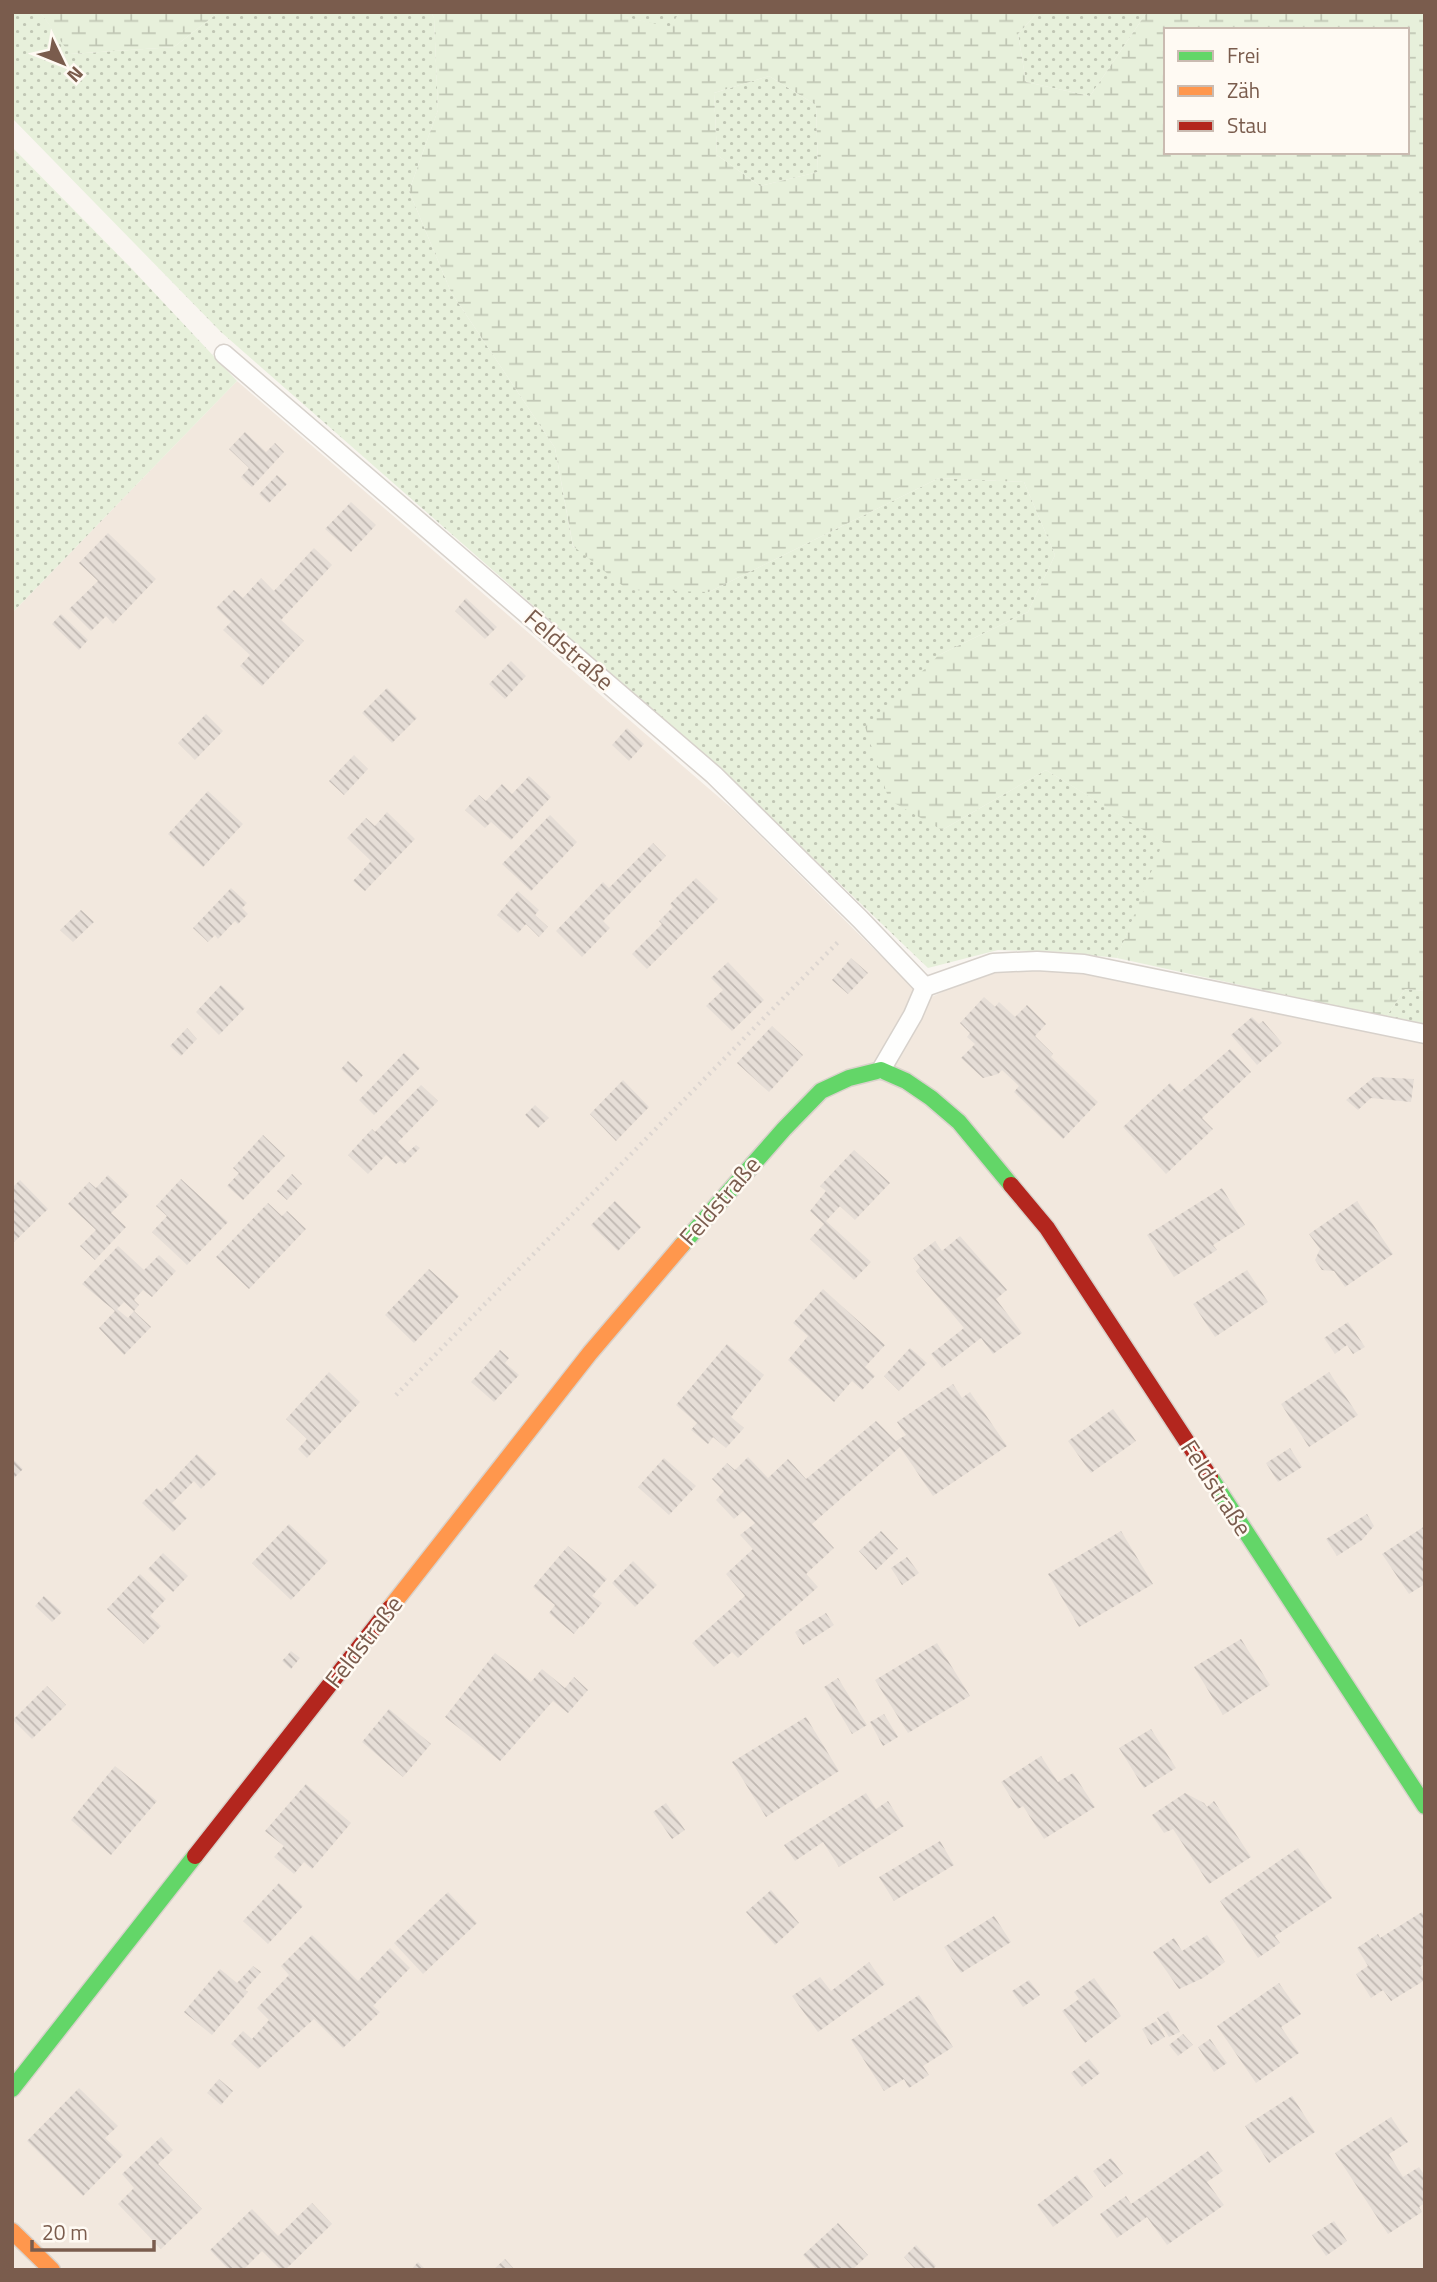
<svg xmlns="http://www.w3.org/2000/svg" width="1437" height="2282" font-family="'Titillium Web',sans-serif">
	<defs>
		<pattern id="green-dots" width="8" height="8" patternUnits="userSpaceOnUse" patternTransform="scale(1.75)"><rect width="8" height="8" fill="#e7f0db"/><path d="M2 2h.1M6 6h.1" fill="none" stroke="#c0c6b4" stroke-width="1.8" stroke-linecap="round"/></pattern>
		<pattern id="wetland-marsh" width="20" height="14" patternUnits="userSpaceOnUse" patternTransform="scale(1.75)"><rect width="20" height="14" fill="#e7f0db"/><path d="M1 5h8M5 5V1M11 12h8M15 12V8" fill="none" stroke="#c0c6b4"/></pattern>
		<pattern id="building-back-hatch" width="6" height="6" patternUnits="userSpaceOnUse" patternTransform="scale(1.75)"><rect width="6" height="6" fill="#e6ded7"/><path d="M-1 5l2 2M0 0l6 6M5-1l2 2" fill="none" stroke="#bfb7b1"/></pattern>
	</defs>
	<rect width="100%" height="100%" fill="#f9f5f0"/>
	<path fill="#f2e8de" d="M237,381L736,812L925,1000L981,974L1016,969L1080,972L1425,1044V2270H12V613Z"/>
	<path fill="url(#green-dots)" d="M12,12H40L71,54L174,47L219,12H431L434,18L438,110L409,191L451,292L555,448L573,547L709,592L939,478L1024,482L1055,555L1028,612L939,655L942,830L1046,770L1164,842L1117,958L1062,952L998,950L928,968L723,772L221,332L12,118Z
		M625,12H680L670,28L625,17Z
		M1038,12H1147L1090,96L1026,82L1018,34Z
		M769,76L816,105L818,172L760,186L717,155L714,93Z
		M12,147L131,268L237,381L12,613Z
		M1405,989L1425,991V1025L1386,1017Z"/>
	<path fill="url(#wetland-marsh)" fill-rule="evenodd" d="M40,12H219L174,47L70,54Z
		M431,12H625V17L670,27L680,12H1038L1018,34L1026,82L1090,96L1147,12H1425V991L1405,989L1386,1017L1117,958L1163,842L1046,770L942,830L889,800L865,727L939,655L1028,612L1055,555L1024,482L939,478L709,592L628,590L573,546L555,448L451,292L409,191L438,110L434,18ZM1166,30H1407V152H1166ZM769,76L816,105L818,172L760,186L717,155L714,93Z"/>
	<path fill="url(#building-back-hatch)" d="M245,432L266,452L275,443L284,452L252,487L241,477L249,468L229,449Z
		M277,475L287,484L269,503L259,494Z
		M351,502L376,525L351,552L325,529Z
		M108,533L156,579L113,624L106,616L91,631L69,609L98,581L79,563Z
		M314,548L332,565L281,620L304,641L262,686L240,666L250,655L223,630L231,622L216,608L234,590L243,598L261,578L274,591Z
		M466,598L497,627L485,639L455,611Z
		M61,614L88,640L79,650L52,624Z
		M511,661L526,676L505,699L489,684Z
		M387,688L417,718L392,743L362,713Z
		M206,714L223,731L195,760L178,743Z
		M627,728L644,744L629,761L612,745Z
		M354,755L368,769L344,795L329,781Z
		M529,776L551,797L511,840L491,822L485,828L465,810L479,795L486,801L502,784L512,794Z
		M208,791L243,824L203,867L168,834Z
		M387,812L415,839L365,891L353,881L371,861L347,838L366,818L375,826Z
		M550,815L577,842L531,891L502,864Z
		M653,843L666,856L603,921L610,928L582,957L556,931L603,882L609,888Z
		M696,878L718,899L647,969L632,954L662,924L659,921L673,907L670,904Z
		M231,888L247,903L242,908L248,914L238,924L235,921L218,939L215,935L208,942L193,928Z
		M518,891L539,910L535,915L548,927L539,937L526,924L518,933L497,915Z
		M81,910L94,922L73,942L60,930Z
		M851,958L868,973L848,994L832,980Z
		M728,962L764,1000L732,1031L706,1006L723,990L711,978Z
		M221,985L245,1008L219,1035L196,1012Z
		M984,997L995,1007L999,1002L1015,1017L1027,1005L1046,1024L1035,1036L1053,1054L1051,1057L1098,1102L1063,1139L1014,1092L1019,1086L1002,1070L998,1074L983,1078L961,1058L975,1044L967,1037L970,1033L960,1023Z
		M1252,1017L1259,1024L1263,1021L1282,1043L1257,1065L1231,1035Z
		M772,1026L803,1055L769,1092L737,1063Z
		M187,1028L197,1039L181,1056L170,1046Z
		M1230,1049L1251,1072L1202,1118L1213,1129L1166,1174L1123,1127L1170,1083L1179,1093Z
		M404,1053L420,1068L374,1115L359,1100Z
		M348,1061L363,1075L356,1083L341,1069Z
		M1374,1077L1414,1079L1411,1102L1371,1098L1358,1110L1346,1100Z
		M623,1080L649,1107L616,1141L590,1114Z
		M421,1085L438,1101L398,1142L408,1152L416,1145L420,1148L404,1164L400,1161L396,1164L386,1155L368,1174L348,1155L372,1129L375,1132Z
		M535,1105L549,1118L538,1128L525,1115Z
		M263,1135L285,1156L243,1200L227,1186L239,1173L233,1168Z
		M854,1150L890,1183L855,1220L840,1206L826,1221L871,1262L854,1280L810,1239L824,1224L810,1211L826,1191L820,1186Z
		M292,1174L302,1184L287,1200L277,1191Z
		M108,1175L129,1195L111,1213L126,1227L95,1260L80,1246L96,1230L68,1204L89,1182L96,1188Z
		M181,1179L228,1222L187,1265L152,1232L167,1216L156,1206Z
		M20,1180L48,1209L12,1244V1188Z
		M1222,1188L1245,1225L1213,1245L1217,1250L1174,1277L1147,1235Z
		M615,1201L641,1227L618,1251L591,1225Z
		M1357,1201L1393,1254L1345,1287L1334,1271L1322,1270L1315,1260L1320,1249L1309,1234Z
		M268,1203L282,1216L287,1211L306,1229L249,1289L216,1257Z
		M960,1236L1007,1290L996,1299L1022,1333L993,1354L981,1338L942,1368L931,1354L964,1328L916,1271L920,1267L913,1258L935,1241L942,1251Z
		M118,1246L144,1270L159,1255L176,1271L152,1297L143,1290L134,1300L139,1305L134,1311L124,1302L117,1309L128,1318L134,1311L151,1327L124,1355L99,1328L115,1311L82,1284Z
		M429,1269L459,1296L414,1343L385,1315Z
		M1247,1270L1268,1302L1215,1337L1193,1304Z
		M823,1289L885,1345L865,1367L875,1376L862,1390L852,1381L834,1402L788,1360L808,1336L793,1323Z
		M1348,1322L1365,1347L1353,1354L1347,1345L1335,1354L1324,1338Z
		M727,1344L764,1375L731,1417L744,1428L726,1448L713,1437L708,1444L691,1430L697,1423L676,1405Z
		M910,1348L927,1363L899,1391L884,1376Z
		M500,1350L509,1358L505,1363L519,1375L494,1402L471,1382Z
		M329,1372L360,1402L307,1458L298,1449L307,1439L286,1419Z
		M1329,1372L1358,1415L1309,1447L1281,1404Z
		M953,1384L962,1398L970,1392L1007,1446L933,1496L900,1447L812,1524L834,1548L806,1574L818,1587L738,1658L732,1652L714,1667L692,1643L745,1596L726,1574L753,1549L740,1535L755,1523L743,1511L734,1519L716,1500L724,1491L712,1479L727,1463L735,1470L748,1457L768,1478L788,1459L806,1479L876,1421L896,1441L906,1435L897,1422Z
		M1113,1409L1136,1441L1091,1473L1068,1441Z
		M1290,1448L1302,1467L1278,1482L1266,1463Z
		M197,1454L217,1473L201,1489L194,1481L172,1503L187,1518L173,1532L142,1503L157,1488L161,1492Z
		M12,1458L23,1469L12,1480Z
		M664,1458L696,1486L669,1515L638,1487Z
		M1367,1514L1374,1526L1362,1540L1337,1556L1326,1539Z
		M289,1524L328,1561L291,1600L252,1563Z
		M1425,1526V1584L1409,1594L1382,1554Z
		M881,1531L898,1549L876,1570L859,1551Z
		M1121,1531L1153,1584L1079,1627L1048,1574Z
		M568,1546L607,1579L592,1596L602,1603L582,1627L580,1626L574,1634L549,1613L555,1605L533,1587Z
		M163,1553L188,1576L173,1592L148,1569Z
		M907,1557L919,1573L902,1585L891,1568Z
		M633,1561L657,1585L635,1607L612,1583Z
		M140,1574L166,1599L150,1616L161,1626L144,1644L107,1609Z
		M44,1596L62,1612L52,1622L35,1606Z
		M826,1613L834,1625L803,1645L795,1632Z
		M1241,1639L1270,1685L1223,1715L1194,1667Z
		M937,1643L970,1696L908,1733L875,1680Z
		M291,1651L300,1658L291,1669L282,1661Z
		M495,1653L531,1682L542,1669L565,1688L574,1677L588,1690L568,1713L553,1701L500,1761L445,1717Z
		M838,1678L867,1725L852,1734L824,1687Z
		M47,1686L66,1705L32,1739L13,1720Z
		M389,1709L431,1744L403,1777L362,1742Z
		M884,1714L898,1737L883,1746L870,1722Z
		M806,1717L839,1771L766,1817L732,1762Z
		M1151,1729L1176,1768L1144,1788L1119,1748Z
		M1041,1756L1058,1782L1073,1773L1095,1807L1044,1839L1023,1806L1018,1809L1001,1782Z
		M115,1766L157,1801L111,1855L71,1820Z
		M306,1784L351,1823L312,1869L304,1862L294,1874L274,1857L284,1846L265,1831Z
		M866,1793L876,1809L888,1801L904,1826L839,1867L823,1842L795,1861L784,1845Z
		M1185,1793L1204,1803L1207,1807L1214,1801L1251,1857L1209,1884L1173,1829L1164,1833L1152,1815Z
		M666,1803L685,1830L672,1839L653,1812Z
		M940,1841L954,1865L894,1901L879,1877Z
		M1298,1848L1332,1898L1275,1936L1280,1943L1258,1958L1220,1901Z
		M279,1883L303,1906L268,1944L243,1921Z
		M771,1890L799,1923L775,1945L746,1912Z
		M448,1892L477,1923L423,1974L394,1943Z
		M1422,1912L1425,1917V1964L1420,1967L1425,1975V1980L1391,2001L1383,1990L1371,1998L1356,1974L1368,1966L1357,1948L1378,1934L1380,1938Z
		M994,1916L1011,1942L961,1973L944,1947Z
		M312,1935L358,1981L390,1948L410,1968L373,2006L380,2012L343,2048L314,2019L258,2069L231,2044L243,2031L252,2039L269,2020L257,2008L289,1975L281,1966Z
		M1207,1935L1225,1962L1203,1978L1179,1989L1153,1952L1174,1938L1182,1951Z
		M869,1962L885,1984L818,2032L792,1996L820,1977L831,1991Z
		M253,1966L261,1972L245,1990L248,1992L212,2035L184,2012L220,1969L237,1983Z
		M1094,1978L1121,2016L1085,2043L1062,2011L1079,1999L1074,1992Z
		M1029,1980L1040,1995L1023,2007L1012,1991Z
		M1279,1983L1301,2014L1281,2027L1299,2053L1256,2083L1217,2026Z
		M919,1995L953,2047L923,2066L929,2075L909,2088L904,2079L884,2091L851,2040Z
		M1168,2011L1180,2032L1169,2037L1157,2018Z
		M1156,2021L1165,2037L1151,2045L1142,2029Z
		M1183,2034L1193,2045L1178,2056L1169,2045Z
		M1210,2039L1227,2063L1214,2072L1198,2047Z
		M1089,2059L1100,2073L1082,2087L1071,2073Z
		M219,2079L233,2091L221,2105L207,2093Z
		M79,2088L118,2126L105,2138L123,2155L83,2196L27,2141Z
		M1292,2096L1315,2132L1269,2163L1245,2126Z
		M1391,2117L1408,2142L1389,2154L1403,2177L1419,2167L1425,2176V2203L1419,2207L1422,2212L1388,2234L1335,2153Z
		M161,2137L173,2150L158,2164L202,2209L161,2249L118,2204L134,2188L122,2174Z
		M1208,2151L1223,2171L1207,2182L1224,2205L1167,2245L1147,2217L1117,2238L1100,2214L1126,2196L1131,2204Z
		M1111,2158L1123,2174L1105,2187L1093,2171Z
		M1077,2175L1093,2197L1053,2227L1037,2205Z
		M312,2203L332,2224L285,2270H281L262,2251L243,2270H229L210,2250L252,2209L278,2236Z
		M1334,2221L1347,2241L1326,2256L1312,2235Z
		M838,2223L868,2255L852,2270H817L803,2255Z
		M916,2245L936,2266L932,2270H916L904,2257Z
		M505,2259L515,2270H493Z
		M418,2262L426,2270H411Z"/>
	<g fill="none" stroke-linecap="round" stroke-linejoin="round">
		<defs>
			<path id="lane" d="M224,354L714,775L860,919L925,987
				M925,987L993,963L1037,961L1084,964L1425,1034
				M881,1070L913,1015L925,987"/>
			<path id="fast" d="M682,1245L784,1129L821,1091L849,1078L881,1070L906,1081L931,1098L959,1122L1011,1185
				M1210,1477L1425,1806
				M12,2089L195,1856"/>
			<path id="slow" d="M390,1608L590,1353L682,1245
				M12,2231L52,2270"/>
			<path id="jam" d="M1011,1185L1047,1228L1210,1477
				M195,1856L390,1608"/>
		</defs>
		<use href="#lane" stroke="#d7d1cb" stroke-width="21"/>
		<use href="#fast" stroke="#d9d2cb" stroke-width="19"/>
		<use href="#slow" stroke="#d9d2cb" stroke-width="19"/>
		<use href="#jam" stroke="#d9d2cb" stroke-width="19"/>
		<path stroke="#dcd5d0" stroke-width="4.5" stroke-dasharray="2 5" stroke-linecap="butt" d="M396,1395L840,940"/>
		<use href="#lane" stroke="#fefefd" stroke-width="18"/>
		<use href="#fast" stroke="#63d668" stroke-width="16"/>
		<use href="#slow" stroke="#ff974d" stroke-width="16"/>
		<use href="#jam" stroke="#b3261e" stroke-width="16"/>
	</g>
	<g text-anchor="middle" stroke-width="5" stroke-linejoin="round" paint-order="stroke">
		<g font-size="24" fill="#7a5c4d" stroke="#fffaf3">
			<text transform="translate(569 650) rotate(41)" y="8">Feldstraße</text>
			<text transform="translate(720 1201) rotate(-49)" y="8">Feldstraße</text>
			<text transform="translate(1216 1488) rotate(57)" y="8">Feldstraße</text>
			<text transform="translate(364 1642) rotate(-52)" y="8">Feldstraße</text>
		</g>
	</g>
	<rect width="1437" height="2282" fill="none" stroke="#7a5c4d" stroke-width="28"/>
	<rect x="1164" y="28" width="245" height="126" fill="#fffaf3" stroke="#cabbb1" stroke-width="2"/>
	<rect x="1178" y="51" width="35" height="10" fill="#63d668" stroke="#cabbb1" stroke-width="2"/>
	<text x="1227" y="63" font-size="21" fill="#7a5c4d">Frei</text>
	<rect x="1178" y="86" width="35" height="10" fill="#ff974d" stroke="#cabbb1" stroke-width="2"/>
	<text x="1227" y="98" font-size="21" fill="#7a5c4d">Zäh</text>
	<rect x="1178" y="121" width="35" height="10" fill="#b3261e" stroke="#cabbb1" stroke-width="2"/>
	<text x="1227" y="133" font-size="21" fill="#7a5c4d">Stau</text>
	<g transform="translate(63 63) rotate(133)" stroke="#fffaf3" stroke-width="5" paint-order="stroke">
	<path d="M0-5L12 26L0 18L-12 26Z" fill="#7a5c4d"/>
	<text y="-10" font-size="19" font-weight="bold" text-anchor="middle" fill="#7a5c4d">N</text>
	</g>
	<path d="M32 2240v10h122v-10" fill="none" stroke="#7a5c4d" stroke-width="3.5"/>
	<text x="42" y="2240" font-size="21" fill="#7a5c4d" stroke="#fffaf3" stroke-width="5" paint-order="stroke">20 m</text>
</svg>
